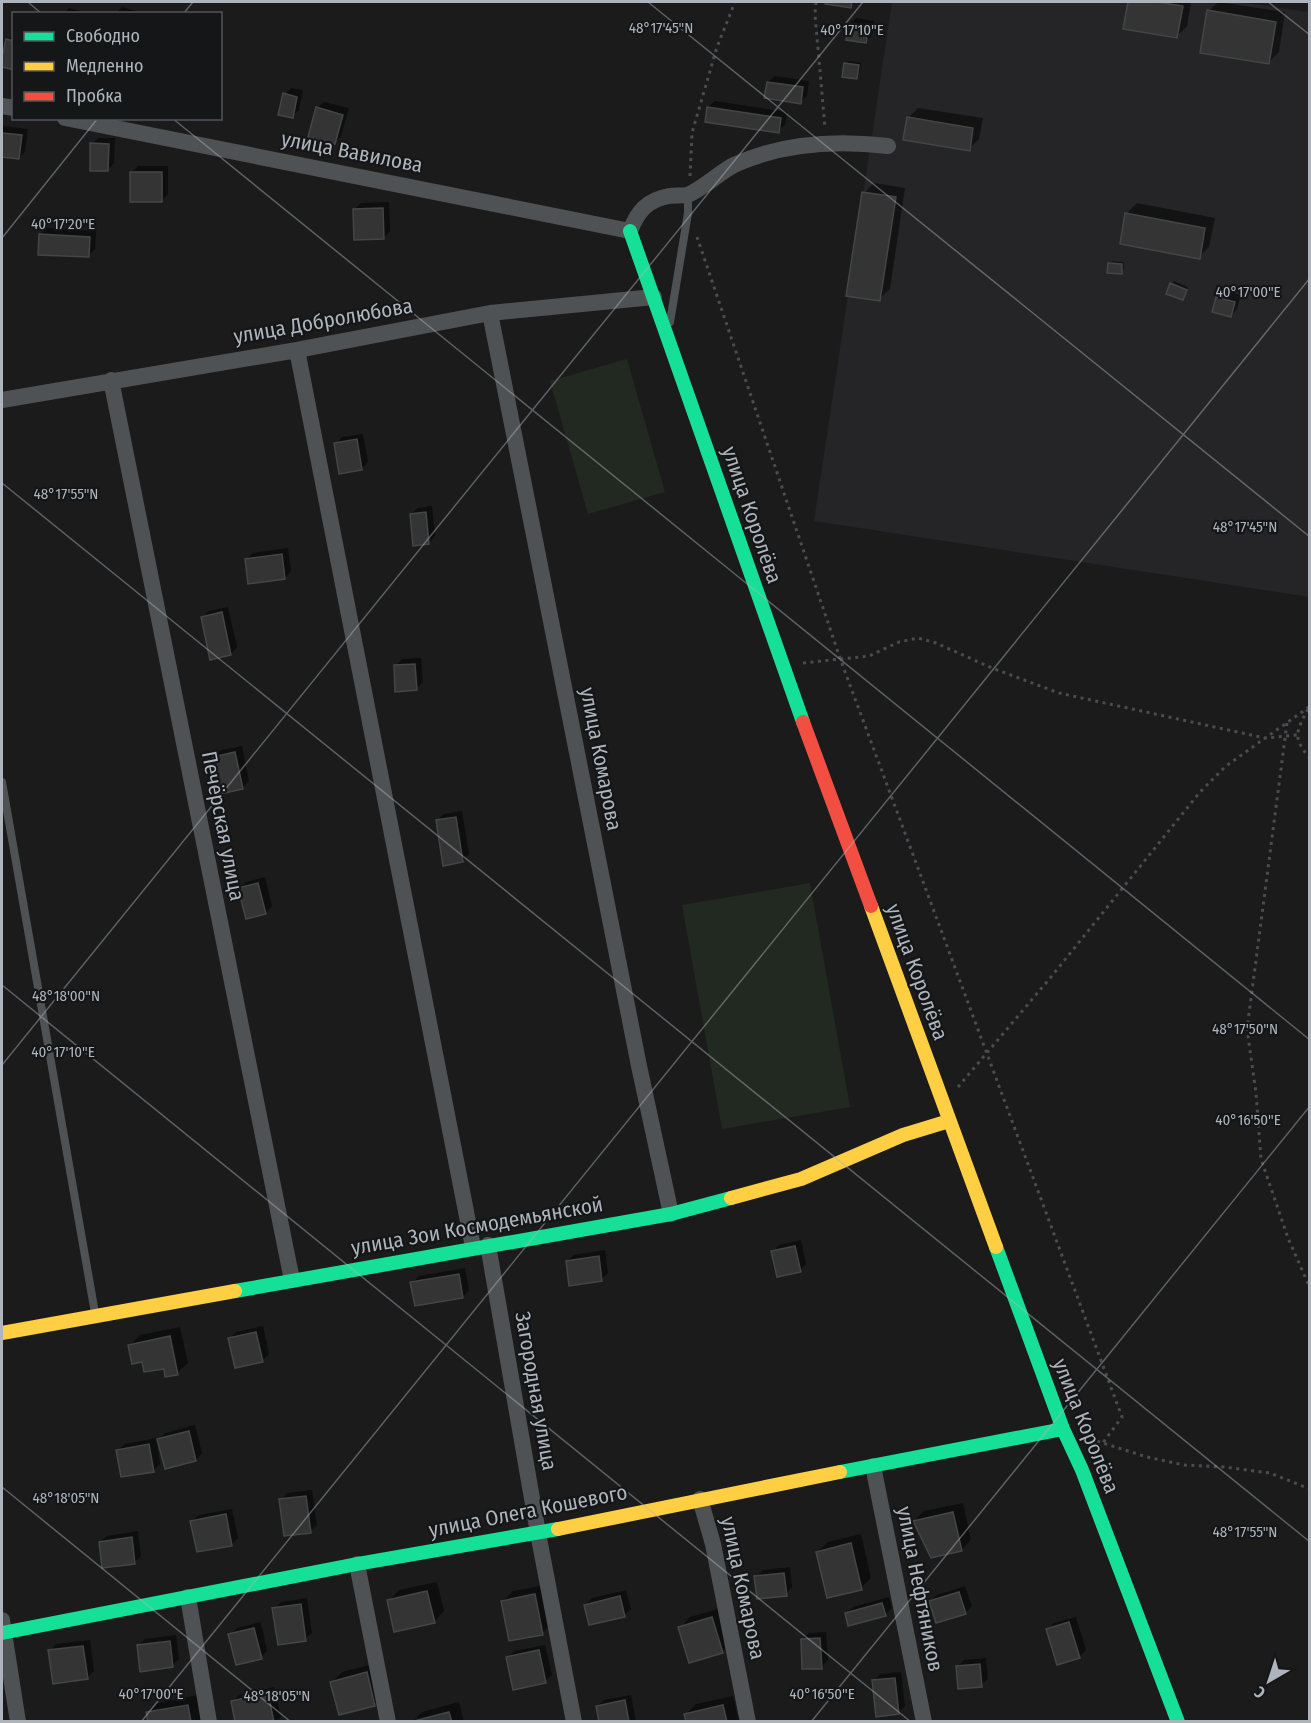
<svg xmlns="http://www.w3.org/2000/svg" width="1311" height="1723" font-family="'Fira Sans Condensed',sans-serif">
	<rect width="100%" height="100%" fill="#1b1b1b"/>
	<path fill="#252527" d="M892,2H1239L1309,12V597L814,521Z"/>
	<path fill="#212921" d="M627,359L665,492L588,514L550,381Z
		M810,883L850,1107L722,1129L682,905Z"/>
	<path fill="#0007" d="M827,2H856L850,7L827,3Z
		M1129,2H1191L1187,26L1177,36L1125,27Z
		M1218,2L1285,12L1279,52L1268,63L1209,11Z
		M122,7L136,11V14H116Z
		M69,8L90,14H63Z
		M856,18L874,21L872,35L866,41L850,24Z
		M14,34V69L2,66L8,40Z
		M849,61L861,63L859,75L856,78L846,64Z
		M775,76L809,81L807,96L800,102L768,82Z
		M291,88L303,90L299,110L292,117L285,94Z
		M715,101L787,112L785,125L778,131L708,107Z
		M324,102L349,108L341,136L334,143L317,108Z
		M918,108L983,118L979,139L969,149L908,118Z
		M3,126L28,129L25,151L19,158L2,156Z
		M98,138H115L114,163L108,170L92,144Z
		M138,166H168V194L162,200L131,173Z
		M874,183L905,188L890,289L879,299L864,193Z
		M389,202L390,231L384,238L355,209L361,203Z
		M1137,203L1215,218L1209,247L1199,257L1127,213Z
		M47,228L96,231L95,249L89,255L40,235Z
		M1112,261L1124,262V269L1121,272L1109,264Z
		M1174,281L1188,287L1183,298L1171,284Z
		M1224,291L1241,295L1237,309L1231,316L1217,297Z
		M363,434L368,462L361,469L336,444L342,437Z
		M432,506L435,536L429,543L411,514L418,508Z
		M288,548L291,571L285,578L246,560L253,553Z
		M228,607L237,647L231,654L203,617L209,611Z
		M421,658L423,682L416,689L395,666L402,659Z
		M242,746L249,781L242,788L214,757L221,750Z
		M462,811L469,854L462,861L437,821L444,814Z
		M265,877L272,906L265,913L240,888L246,882Z
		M801,1240L806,1264L800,1270L772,1252L779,1245Z
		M605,1250L608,1273L601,1280L567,1261L574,1255Z
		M465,1268L469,1290L463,1297L412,1283L419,1276Z
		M263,1326L269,1354L262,1361L229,1339L236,1332Z
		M180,1327L188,1363L177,1373L165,1367L143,1360L130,1345L140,1335Z
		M195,1425L202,1453L196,1460L159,1439L165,1433Z
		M156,1438L160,1464L154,1470L118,1450L125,1444Z
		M312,1490L317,1525L310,1531L281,1500L287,1493Z
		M963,1503L971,1540L961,1550L914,1521L924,1511Z
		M232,1509L238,1538L232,1544L192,1521L199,1515Z
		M138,1531L141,1556L135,1562L100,1542L107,1536Z
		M861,1534L871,1578L861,1588L817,1552L828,1542Z
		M790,1567L792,1587L786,1594L756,1577L763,1570Z
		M437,1582L444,1611L434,1622L389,1601L399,1590Z
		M545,1585L553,1623L542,1633L503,1601L513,1591Z
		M965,1586L972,1606L965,1613L930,1601L937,1595Z
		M626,1590L631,1609L624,1615L585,1605L592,1598Z
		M889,1597L892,1608L885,1615L846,1613L853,1607Z
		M307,1598L312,1633L305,1639L274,1609L281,1602Z
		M722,1608L732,1642L722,1652L680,1628L690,1617Z
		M1076,1617L1086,1650L1079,1657L1048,1629L1054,1623Z
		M261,1622L267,1651L261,1657L230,1635L237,1628Z
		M826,1632L828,1660L821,1667L802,1639L809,1633Z
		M176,1635L179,1659L172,1666L138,1646L145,1639Z
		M90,1640L94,1671L87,1678L50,1651L56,1644Z
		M545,1645L552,1675L545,1681L508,1658L514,1651Z
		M986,1658L988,1679L981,1685L957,1667L964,1660Z
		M377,1663L384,1694L374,1704L332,1682L342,1672Z
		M901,1672L905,1706L898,1713L874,1680L880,1674Z
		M274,1687L281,1717L276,1722H237L232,1702L239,1695Z
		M198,1695L203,1722H150L148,1713L158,1703Z
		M631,1695L636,1722H600L597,1706L604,1700Z
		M733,1696L739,1722H687L686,1714L696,1704Z
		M459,1702L464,1722H412L422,1712Z"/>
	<path fill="#343435" stroke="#434647" stroke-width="1.5" d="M826,2H852L851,8L825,4Z
		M1128,2H1158L1183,6L1177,38L1123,29Z
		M1207,10L1276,22L1269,64L1200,53Z
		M848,24L869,27L866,43L846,40Z
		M6,39L14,41V70L2,67V58Z
		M844,63L859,65L857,79L842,77Z
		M767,82L803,87L801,104L764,98Z
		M283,93L297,97L293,118L278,115Z
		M316,107L343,115L335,144L308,137Z
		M707,107L781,118L779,133L705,122Z
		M907,117L973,128L970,151L903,140Z
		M2,133L22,135L19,159L2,157Z
		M90,143L109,144L108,171H90Z
		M130,172H162V202H130Z
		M862,192L896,197L880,301L846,296Z
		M383,208L384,239L354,240L353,209Z
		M1125,213L1205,228L1200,259L1120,244Z
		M39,234L90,237L89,257L38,255Z
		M1108,263L1122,264V274L1107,273Z
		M1170,283L1187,290L1183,300L1166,294Z
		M1216,297L1235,302L1231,317L1212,312Z
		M357,439L362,470L339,474L334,443Z
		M426,512L429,544L413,546L410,514Z
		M282,554L285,579L248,584L245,559Z
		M222,612L231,655L210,660L201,617Z
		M415,664L417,690L395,692L394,665Z
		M235,752L243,789L220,794L213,757Z
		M456,817L463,862L443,866L436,820Z
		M258,883L266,914L246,919L238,888Z
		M795,1246L801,1272L777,1277L771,1251Z
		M599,1256L602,1281L569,1286L566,1261Z
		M459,1274L463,1298L415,1306L410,1282Z
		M256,1332L263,1362L235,1368L228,1338Z
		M170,1336L178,1375L165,1377L164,1369L144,1372L142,1362L132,1364L128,1345Z
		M189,1431L196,1461L165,1469L157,1439Z
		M149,1444L154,1472L121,1477L116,1450Z
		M306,1496L311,1533L284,1536L279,1499Z
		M953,1512L962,1551L931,1558L913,1521Z
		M226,1514L232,1546L197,1552L190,1521Z
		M132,1537L135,1564L102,1568L99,1542Z
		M851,1543L862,1590L827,1598L816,1552Z
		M784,1573L787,1596L757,1599L754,1576Z
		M427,1591L435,1623L394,1632L387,1600Z
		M959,1592L966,1614L936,1623L929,1601Z
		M535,1594L543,1635L509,1641L501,1601Z
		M620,1596L625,1617L589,1625L584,1605Z
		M882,1603L886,1616L848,1626L845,1613Z
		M301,1604L306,1641L278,1645L272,1608Z
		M712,1617L723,1653L689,1663L678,1627Z
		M1069,1622L1080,1658L1057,1665L1046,1629Z
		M254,1628L262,1659L236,1665L228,1634Z
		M820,1638L822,1669H802L801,1639Z
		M170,1641L173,1667L140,1672L137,1645Z
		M83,1646L88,1679L53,1684L48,1650Z
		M539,1650L546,1683L513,1690L506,1657Z
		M980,1664L982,1687L958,1689L956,1666Z
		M367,1672L375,1706L339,1715L330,1682Z
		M895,1678L899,1714L876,1717L872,1680Z
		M268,1693L274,1722H235L231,1701Z
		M625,1700L629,1722H599L596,1706Z
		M188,1705L191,1722H148L146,1712Z
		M723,1705L727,1722H686L684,1714Z
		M449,1712L452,1722H410Z"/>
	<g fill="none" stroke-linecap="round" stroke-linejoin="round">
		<path stroke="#4b4c4f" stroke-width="3" stroke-dasharray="3 4.5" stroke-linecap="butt" d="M816,2L815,15L825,128
			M690,176L692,133L717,47L735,2
			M697,237L841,661L1122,1417L1096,1452
			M803,663L869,656L899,642L918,638L936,643L992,668L1059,693L1265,738L1297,735
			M1308,709C1296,732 1292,738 1310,758
			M1287,723L1247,1029L1256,1093L1261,1159L1288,1238L1310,1288
			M958,1087L1051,977L1200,792L1226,766L1309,707
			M1090,1439L1147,1457L1184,1465L1224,1467L1270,1473L1310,1489"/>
		<path stroke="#4f5254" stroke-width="8" d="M670,322L688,213V195
			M2,782L95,1313"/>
		<path stroke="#4f5254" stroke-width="16" d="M2,106L14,108
			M65,118L630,231C638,211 647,200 669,196C675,195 682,196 687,195C700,191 720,172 734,165C782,143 836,140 888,146
			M490,313L639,1066L671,1214
			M297,350L473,1247
			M111,380L292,1280
			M2,400L297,350L490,313L654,297
			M488,1245L538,1533L574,1722
			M873,1466L924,1722
			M700,1499L713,1544L748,1722
			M357,1564L388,1722
			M188,1597L209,1722
			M2,1620L18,1722"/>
		<path stroke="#16e098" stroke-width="14" d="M630,231L803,722
			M996,1247L1063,1429L1082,1470L1178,1722
			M235,1291L671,1214L731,1198
			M840,1472L1063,1429
			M2,1633L357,1564L558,1529"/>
		<path stroke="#ffcf43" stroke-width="14" d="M871,906L996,1247
			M731,1198L801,1179L903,1135L949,1121
			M2,1333L235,1291
			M558,1529L840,1472"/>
		<path stroke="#f24e42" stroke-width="14" d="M803,722L871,906"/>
	</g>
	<path fill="none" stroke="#adb4bc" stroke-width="1.5" stroke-opacity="0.45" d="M28,2L42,14M648,2L1310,537M1268,2L1310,35M183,14L193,2M172,118L1310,1040M2,238L98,118M2,483L1310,1542M2,985L911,1722M2,1065L863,2M2,1487L291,1722M141,1722L1310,278M811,1722L1310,1106"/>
	<g text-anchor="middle" stroke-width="4.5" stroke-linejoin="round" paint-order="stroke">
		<g font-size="21" fill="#adb4bc" stroke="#151618">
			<text transform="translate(352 152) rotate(11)" y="7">улица Вавилова</text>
			<text transform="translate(323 321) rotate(-10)" y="7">улица Добролюбова</text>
			<text transform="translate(752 515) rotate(71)" y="7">улица Королёва</text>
			<text transform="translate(601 759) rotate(79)" y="7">улица Комарова</text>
			<text transform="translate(223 826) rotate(79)" y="7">Печёрская улица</text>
			<text transform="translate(917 972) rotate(70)" y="7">улица Королёва</text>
			<text transform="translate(477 1226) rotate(-10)" y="7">улица Зои Космодемьянской</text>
			<text transform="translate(536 1391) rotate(80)" y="7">Загородная улица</text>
			<text transform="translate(1086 1426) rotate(68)" y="7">улица Королёва</text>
			<text transform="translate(528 1511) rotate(-11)" y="7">улица Олега Кошевого</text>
			<text transform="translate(743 1588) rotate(78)" y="7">улица Комарова</text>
			<text transform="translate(920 1589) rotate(79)" y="7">улица Нефтяников</text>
		</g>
	</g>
	<g font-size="15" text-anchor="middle" fill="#adb4bc" stroke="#151618" stroke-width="4.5" stroke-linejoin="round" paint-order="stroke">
		<text x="661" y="33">48°17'45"N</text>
		<text x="852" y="35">40°17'10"E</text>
		<text x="63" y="229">40°17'20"E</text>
		<text x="1248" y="297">40°17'00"E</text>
		<text x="66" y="499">48°17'55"N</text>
		<text x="1245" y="532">48°17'45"N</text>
		<text x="66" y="1001">48°18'00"N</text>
		<text x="1245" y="1034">48°17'50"N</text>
		<text x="63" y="1057">40°17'10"E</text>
		<text x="1248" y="1125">40°16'50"E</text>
		<text x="66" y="1503">48°18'05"N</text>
		<text x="1245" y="1537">48°17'55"N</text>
		<text x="151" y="1699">40°17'00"E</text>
		<text x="822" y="1699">40°16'50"E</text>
		<text x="277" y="1701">48°18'05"N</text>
	</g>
	<rect width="1311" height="1723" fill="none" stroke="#adb4bc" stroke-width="6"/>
	<rect x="12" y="12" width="210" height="108" fill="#151618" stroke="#52555a" stroke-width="1.5"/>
	<rect x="24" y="32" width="30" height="9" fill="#16e098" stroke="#52555a" stroke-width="1.5"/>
	<text x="66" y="42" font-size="18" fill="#adb4bc">Свободно</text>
	<rect x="24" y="62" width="30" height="9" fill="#ffcf43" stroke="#52555a" stroke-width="1.5"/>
	<text x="66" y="72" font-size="18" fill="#adb4bc">Медленно</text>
	<rect x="24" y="92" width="30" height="9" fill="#f24e42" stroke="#52555a" stroke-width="1.5"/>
	<text x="66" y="102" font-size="18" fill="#adb4bc">Пробка</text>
	<g transform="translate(1269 1681) rotate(219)" stroke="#151618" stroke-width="4.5" paint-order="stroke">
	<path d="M0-4.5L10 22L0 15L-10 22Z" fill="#adb4bc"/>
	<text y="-9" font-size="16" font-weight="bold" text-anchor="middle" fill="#adb4bc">С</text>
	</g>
</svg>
